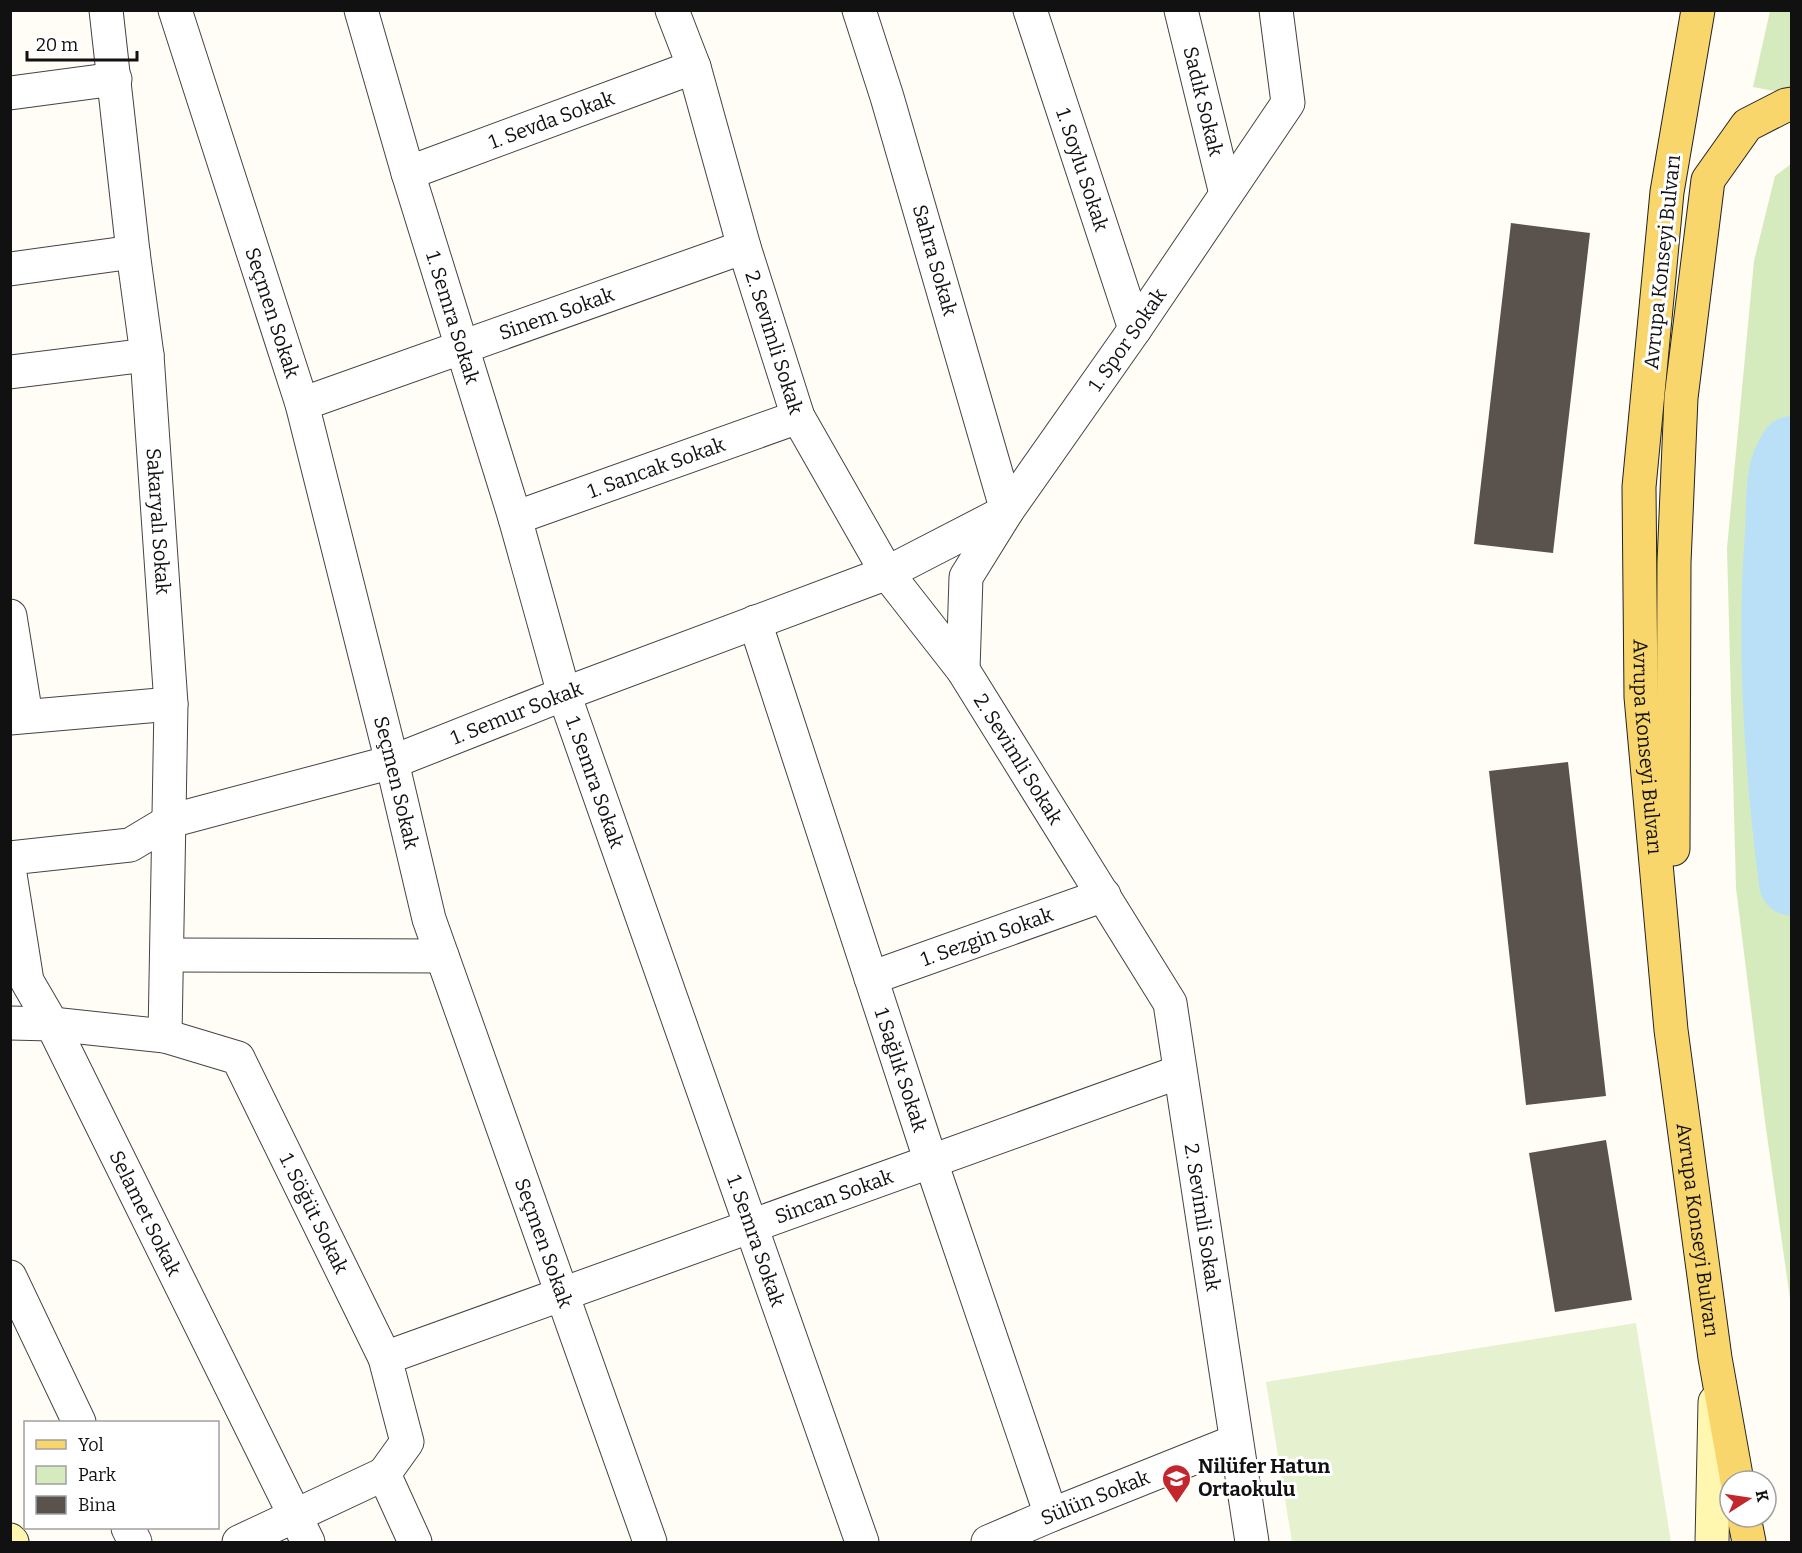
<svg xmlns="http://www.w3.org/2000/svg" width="1802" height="1553" font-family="Bitter,serif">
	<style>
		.green { fill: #d5ebbd }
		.pitch { fill: #e6f2cf }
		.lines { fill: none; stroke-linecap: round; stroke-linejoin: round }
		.river { stroke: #b9e0f7; stroke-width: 66 }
		.building { fill: #5a524d }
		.street-casing { stroke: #444; stroke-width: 35 }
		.secondary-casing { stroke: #333; stroke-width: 35 }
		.primary-casing { stroke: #222; stroke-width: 35 }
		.street { stroke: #fff; stroke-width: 33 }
		.secondary { stroke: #fff6b0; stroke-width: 33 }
		.primary { stroke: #f9d66b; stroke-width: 33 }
		.labels { text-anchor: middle; stroke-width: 6; stroke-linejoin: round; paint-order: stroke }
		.street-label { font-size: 20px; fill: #111; stroke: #fff }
		.poi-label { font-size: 20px; font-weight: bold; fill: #111; stroke: #fff; text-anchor: start }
	</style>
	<rect width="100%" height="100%" fill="#fffdf5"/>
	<path class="green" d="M 1770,11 L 1791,11 L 1791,92 L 1784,93 L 1753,87 Z
		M 1791,164 L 1791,1306 L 1764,1114 L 1736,888 L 1727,548 L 1754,261 L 1775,176 Z"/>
	<path class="pitch" d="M 1636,1323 L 1671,1542 L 1292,1542 L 1266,1382 Z"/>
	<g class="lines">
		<path class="river" d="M 1792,449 C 1789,454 1786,460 1784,465 C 1778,481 1779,515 1778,533 C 1769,650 1777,767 1792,883"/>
	</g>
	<path class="building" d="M 1511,223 L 1590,233 L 1553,553 L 1474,544 Z
		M 1568,762 L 1606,1096 L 1526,1105 L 1489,771 Z
		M 1606,1140 L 1632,1300 L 1555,1312 L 1529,1153 Z"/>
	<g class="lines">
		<defs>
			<g id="street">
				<path id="s1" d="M 106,10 L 133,252 L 147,355 L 171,704 L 165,1036"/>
				<path id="s2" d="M 175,10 L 302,404 L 392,762 L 429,919 L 650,1542"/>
				<path id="s3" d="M 361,10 L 408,173 L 515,518 L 564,694 L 862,1542"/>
				<path id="s4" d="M 672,10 L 694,67 L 744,247 L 798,417 L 887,573 L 963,670 L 1170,1003 L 1252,1542"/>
				<path id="s5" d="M 1030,10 L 1135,329"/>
				<path id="s6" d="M 1181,10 L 1226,194"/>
				<path d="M 10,93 L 115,79"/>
				<path id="s7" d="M 408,173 L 694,67"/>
				<path d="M 10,269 L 133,252"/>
				<path d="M 10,372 L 147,355"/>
				<path id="s8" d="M 302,404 L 744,247"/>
				<path id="s9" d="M 515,518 L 798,417"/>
				<path d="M 10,616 L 26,716"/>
				<path id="s10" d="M 755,622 L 931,1162 L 1051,1515"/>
				<path id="s11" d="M 963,670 L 966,577 L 1007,511 L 1135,329 L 1288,103 L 1276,10"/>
				<path d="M 10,718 L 171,704"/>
				<path id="s12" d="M 10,858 L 130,845 L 170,821 L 392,762 L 564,694 L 887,573 L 1007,511 L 887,97 L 859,10"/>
				<path id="s13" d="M 10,874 L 27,981 L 52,1024 L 308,1542"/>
				<path d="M 167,955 L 442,956"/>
				<path id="s14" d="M 871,978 L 1104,895"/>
				<path id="s15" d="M 10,1023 L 52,1024 L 165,1036 L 238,1058 L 385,1358 L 407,1442 L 384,1474 L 415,1542"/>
				<path d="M 10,1277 L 79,1422"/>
				<path id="s16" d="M 385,1358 L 1179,1072"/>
				<path d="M 128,1528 L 135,1542"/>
				<path d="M 239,1542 L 384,1474"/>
				<path id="s17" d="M 988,1542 L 1051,1515 L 1236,1441"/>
			</g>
			<path id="secondary" d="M 10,1540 L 12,1542
				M 1712,1542 L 1715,1402"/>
			<g id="primary">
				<path id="s18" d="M 1698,10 L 1667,192 L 1639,487 L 1641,697 L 1671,1030 L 1715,1358 L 1737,1481"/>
				<path d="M 1673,849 L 1674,563 L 1681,398 L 1708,180 L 1747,125 L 1786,105 L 1792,104"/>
				<path d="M 1744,1517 L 1749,1542"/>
			</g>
		</defs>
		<use href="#street" class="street-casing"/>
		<use href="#secondary" class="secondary-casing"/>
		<use href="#primary" class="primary-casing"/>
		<use href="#street" class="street"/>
		<use href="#secondary" class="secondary"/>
		<use href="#primary" class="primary"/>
	</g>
	<defs>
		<symbol id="school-pin" viewBox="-11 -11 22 30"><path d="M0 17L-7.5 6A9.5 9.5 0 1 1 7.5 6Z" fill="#c4262e" stroke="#fff"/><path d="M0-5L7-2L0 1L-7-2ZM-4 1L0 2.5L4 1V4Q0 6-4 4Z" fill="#fff"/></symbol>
	</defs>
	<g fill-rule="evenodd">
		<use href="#school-pin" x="1160" y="1462" width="33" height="45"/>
	</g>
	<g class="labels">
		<g class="street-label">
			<text dy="7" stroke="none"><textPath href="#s6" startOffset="94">Sadık Sokak</textPath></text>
			<text dy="7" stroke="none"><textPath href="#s7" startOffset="153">1. Sevda Sokak</textPath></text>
			<text dy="7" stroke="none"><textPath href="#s5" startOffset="168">1. Soylu Sokak</textPath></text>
			<text transform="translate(935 260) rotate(74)" y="7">Sahra Sokak</text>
			<text transform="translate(1662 262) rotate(-84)" y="7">Avrupa Konseyi Bulvarı</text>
			<text dy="7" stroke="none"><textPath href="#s2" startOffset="318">Seçmen Sokak</textPath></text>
			<text dy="7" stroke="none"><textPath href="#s8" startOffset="270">Sinem Sokak</textPath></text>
			<text dy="7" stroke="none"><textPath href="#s3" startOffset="321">1. Semra Sokak</textPath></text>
			<text dy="7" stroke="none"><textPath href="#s11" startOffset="380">1. Spor Sokak</textPath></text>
			<text dy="7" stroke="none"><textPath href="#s4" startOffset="348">2. Sevimli Sokak</textPath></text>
			<text dy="7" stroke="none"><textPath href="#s9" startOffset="150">1. Sancak Sokak</textPath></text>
			<text dy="7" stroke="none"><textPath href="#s1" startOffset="514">Sakaryalı Sokak</textPath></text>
			<text dy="7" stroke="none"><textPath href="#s12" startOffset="531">1. Semur Sokak</textPath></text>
			<text dy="7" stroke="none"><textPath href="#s18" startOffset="741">Avrupa Konseyi Bulvarı</textPath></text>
			<text dy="7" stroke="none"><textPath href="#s4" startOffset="834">2. Sevimli Sokak</textPath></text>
			<text dy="7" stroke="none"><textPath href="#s2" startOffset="804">Seçmen Sokak</textPath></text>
			<text dy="7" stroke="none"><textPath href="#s3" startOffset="807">1. Semra Sokak</textPath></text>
			<text dy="7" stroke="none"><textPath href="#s14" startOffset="123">1. Sezgin Sokak</textPath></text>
			<text dy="7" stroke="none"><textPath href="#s10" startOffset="471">1 Sağlık Sokak</textPath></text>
			<text dy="7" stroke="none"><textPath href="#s16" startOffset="477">Sincan Sokak</textPath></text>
			<text dy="7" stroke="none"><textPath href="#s13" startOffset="369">Selamet Sokak</textPath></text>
			<text dy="7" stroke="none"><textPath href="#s15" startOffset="405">1. Söğüt Sokak</textPath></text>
			<text dy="7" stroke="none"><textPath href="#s4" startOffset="1338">2. Sevimli Sokak</textPath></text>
			<text dy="7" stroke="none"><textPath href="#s18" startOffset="1227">Avrupa Konseyi Bulvarı</textPath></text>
			<text dy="7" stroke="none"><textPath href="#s3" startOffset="1293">1. Semra Sokak</textPath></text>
			<text dy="7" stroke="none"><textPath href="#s2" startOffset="1288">Seçmen Sokak</textPath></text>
			<text dy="7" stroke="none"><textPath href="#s17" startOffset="116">Sülün Sokak</textPath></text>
		</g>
		<g class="poi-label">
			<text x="1198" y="1473">Nilüfer Hatun<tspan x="1198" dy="23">Ortaokulu</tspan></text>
		</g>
	</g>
	<rect width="1802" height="1553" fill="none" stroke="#111111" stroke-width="24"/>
	<rect x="24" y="1421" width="195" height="108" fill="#ffffff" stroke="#a0a0a0" stroke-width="1.5"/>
	<rect x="36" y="1440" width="30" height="9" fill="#f9d66b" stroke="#a0a0a0" stroke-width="1.5"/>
	<text x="78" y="1451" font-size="18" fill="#111111">Yol</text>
	<rect x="36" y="1466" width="30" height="18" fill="#d5ebbd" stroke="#a0a0a0" stroke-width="1.5"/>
	<text x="78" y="1481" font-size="18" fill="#111111">Park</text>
	<rect x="36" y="1496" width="30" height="18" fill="#5a524d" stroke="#a0a0a0" stroke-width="1.5"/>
	<text x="78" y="1511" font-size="18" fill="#111111">Bina</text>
	<g transform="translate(1748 1499) rotate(78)"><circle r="28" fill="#ffffff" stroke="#a0a0a0" stroke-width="1.5"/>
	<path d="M0-4.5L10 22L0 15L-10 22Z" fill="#c4262e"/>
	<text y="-9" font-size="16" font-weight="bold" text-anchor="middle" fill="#111111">K</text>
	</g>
	<path d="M27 51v9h110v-9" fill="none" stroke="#111111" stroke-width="3"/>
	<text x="36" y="51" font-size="18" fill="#111111" stroke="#ffffff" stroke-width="4.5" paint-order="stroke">20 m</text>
</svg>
